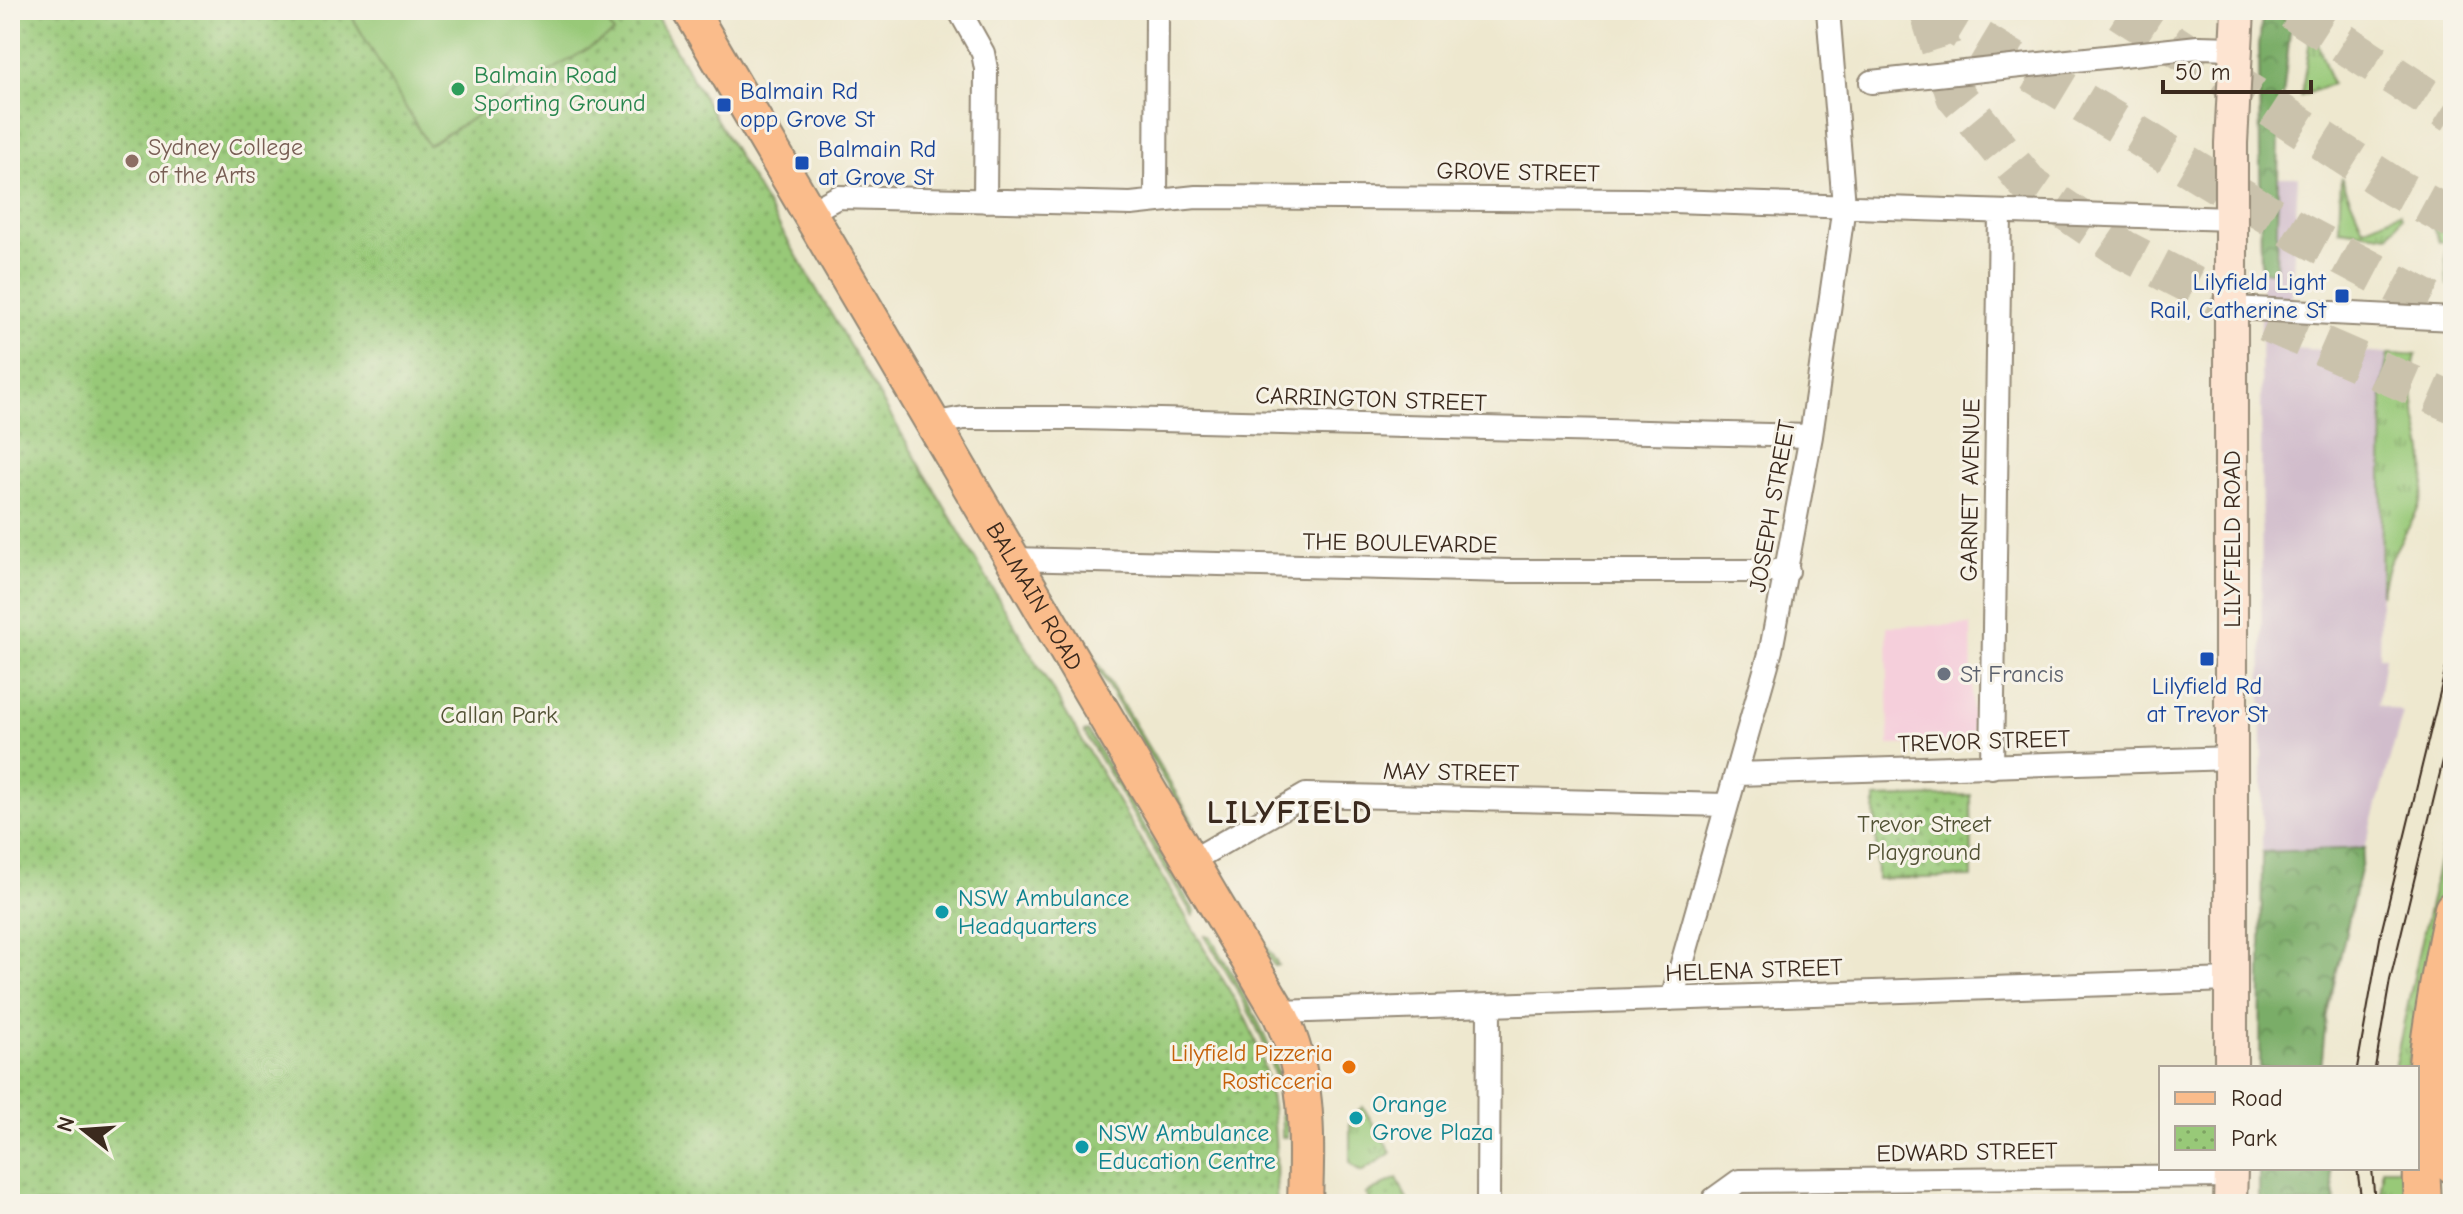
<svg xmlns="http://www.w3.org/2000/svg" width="2463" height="1214" font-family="'Comic Neue',sans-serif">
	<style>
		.built { fill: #f5cfdb }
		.industrial { fill: #d1bdcc }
		.grass { fill: url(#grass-tufts); stroke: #6a7a4b; stroke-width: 2 }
		.forest { fill: url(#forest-crowns); stroke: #5a6c43; stroke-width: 2 }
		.park { fill: url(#park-dots); stroke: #6a7a4b; stroke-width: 2 }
		.pitch { fill: #98c978; stroke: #6a7a4b; stroke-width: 2 }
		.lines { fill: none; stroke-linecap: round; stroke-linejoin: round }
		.motorway-tunnel { stroke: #cac2ac; stroke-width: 40; stroke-dasharray: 40 20; stroke-linecap: butt }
		.minor-casing { stroke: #948976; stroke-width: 26 }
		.secondary-casing { stroke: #948976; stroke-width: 36 }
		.primary-casing { stroke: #948976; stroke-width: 38 }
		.trunk-casing { stroke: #948976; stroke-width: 40 }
		.minor { stroke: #fff; stroke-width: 22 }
		.secondary { stroke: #fde4d1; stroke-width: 32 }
		.primary { stroke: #fabc8b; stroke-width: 34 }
		.trunk { stroke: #fabc8b; stroke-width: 36 }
		.tram { stroke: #3b2a1e; stroke-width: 2 }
		.leisure-dot { fill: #2e9e5b; stroke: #f7f3e8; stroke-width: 3 }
		.transit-dot { fill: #1a4fb4; stroke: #f7f3e8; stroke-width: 3 }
		.education-dot { fill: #8d6e63; stroke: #f7f3e8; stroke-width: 3 }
		.worship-dot { fill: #6b7280; stroke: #f7f3e8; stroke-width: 3 }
		.culture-dot { fill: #0f9aa8; stroke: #f7f3e8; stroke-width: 3 }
		.food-dot { fill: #e8710a; stroke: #f7f3e8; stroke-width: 3 }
		.labels { text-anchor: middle; stroke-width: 6; stroke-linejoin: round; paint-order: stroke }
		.leisure-label { font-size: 24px; fill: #27864d; stroke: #f7f3e8; text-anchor: start }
		.transit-label { font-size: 24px; fill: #164399; stroke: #f7f3e8; text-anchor: start }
		.education-label { font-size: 24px; fill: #785e54; stroke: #f7f3e8; text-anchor: start }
		.street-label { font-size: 24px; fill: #3b2a1e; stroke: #f7f3e8 }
		.worship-label { font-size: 24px; fill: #5b616d; stroke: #f7f3e8; text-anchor: start }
		.park-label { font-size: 24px; fill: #525234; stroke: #f7f3e8 }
		.culture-label { font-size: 24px; fill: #0d838f; stroke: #f7f3e8; text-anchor: start }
		.food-label { font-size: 24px; fill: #c56008; stroke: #f7f3e8; text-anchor: end }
		.district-label { font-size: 32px; font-weight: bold; letter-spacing: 2px; fill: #3b2a1e; stroke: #f7f3e8 }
	</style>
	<defs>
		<pattern id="grass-tufts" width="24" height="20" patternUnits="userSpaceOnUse" patternTransform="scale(2)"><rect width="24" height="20" fill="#98c978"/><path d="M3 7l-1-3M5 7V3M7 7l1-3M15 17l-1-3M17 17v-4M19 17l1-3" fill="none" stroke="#7da362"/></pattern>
		<pattern id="forest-crowns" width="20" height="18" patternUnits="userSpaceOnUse" patternTransform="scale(2)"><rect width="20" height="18" fill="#7aad68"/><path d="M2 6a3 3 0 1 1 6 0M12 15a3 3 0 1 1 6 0" fill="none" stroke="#658d55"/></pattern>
		<pattern id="park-dots" width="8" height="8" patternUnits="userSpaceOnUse" patternTransform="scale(2)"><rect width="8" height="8" fill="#98c978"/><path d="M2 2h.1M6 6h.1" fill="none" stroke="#7da362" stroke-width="1.8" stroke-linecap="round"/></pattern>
	</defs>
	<rect width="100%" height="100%" fill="#f7f3e8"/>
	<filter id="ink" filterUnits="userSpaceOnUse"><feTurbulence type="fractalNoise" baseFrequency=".0125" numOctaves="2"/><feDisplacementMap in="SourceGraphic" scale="16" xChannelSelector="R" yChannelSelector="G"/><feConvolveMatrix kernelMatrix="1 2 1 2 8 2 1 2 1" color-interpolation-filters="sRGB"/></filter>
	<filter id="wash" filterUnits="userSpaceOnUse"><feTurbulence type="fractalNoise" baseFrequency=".006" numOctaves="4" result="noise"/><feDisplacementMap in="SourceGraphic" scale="32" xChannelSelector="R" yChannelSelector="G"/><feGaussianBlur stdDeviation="1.8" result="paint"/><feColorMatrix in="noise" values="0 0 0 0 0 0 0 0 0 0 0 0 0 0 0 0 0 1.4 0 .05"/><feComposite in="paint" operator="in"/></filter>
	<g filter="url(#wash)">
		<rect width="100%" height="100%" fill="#eee8cf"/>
		<path class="built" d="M 1971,625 L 1973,743 L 1889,745 L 1887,626 Z"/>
		<path class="industrial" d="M 2278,177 L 2298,177 L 2289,348 L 2388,354 L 2383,385 L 2379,657 L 2385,657 L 2378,705 L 2403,712 L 2365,848 L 2262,852 L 2261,271 L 2276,271 Z"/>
		<path class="grass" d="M 2319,23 L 2321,30 L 2314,33 L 2332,84 L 2301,96 L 2312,27 Z
			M 2341,177 L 2363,228 L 2400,213 L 2402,217 L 2389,235 L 2339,229 Z
			M 2449,219 L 2453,247 L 2452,285 L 2447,285 L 2445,241 L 2439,242 L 2432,225 Z
			M 2388,354 L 2416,355 C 2403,399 2429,441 2424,485 C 2421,515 2403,533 2391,559 C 2386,569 2384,583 2381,595 L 2383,385 Z
			M 1076,627 L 1194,823 L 1191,825 L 1073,628 Z
			M 1088,731 L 1195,912 L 1193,916 L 1084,732 Z
			M 2453,798 C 2453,888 2419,978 2408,1068 L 2394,1068 Z
			M 1220,868 L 1278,965 L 1274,966 L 1217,870 Z
			M 1205,936 L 1210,936 C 1247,999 1288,1062 1287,1137 L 1282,1137 C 1284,1061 1243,999 1205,936 Z
			M 1363,1107 L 1391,1153 L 1361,1172 L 1350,1163 L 1350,1117 Z
			M 2382,1168 L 2406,1168 L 2408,1204 L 2382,1204 Z"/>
		<path class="forest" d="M 2263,10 L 2284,10 L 2284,20 L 2291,21 L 2279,136 L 2276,271 L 2261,271 L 2259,46 Z
			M 2365,848 L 2326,1019 L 2321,1068 L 2260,1068 L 2262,852 Z
			M 2259,1168 L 2331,1168 L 2336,1204 L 2259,1204 Z"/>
		<path class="park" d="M 10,10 L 652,10 L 1245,1017 C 1274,1076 1278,1139 1276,1204 L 10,1204 Z
			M 1971,795 L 1972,877 L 1877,879 L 1875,798 Z
			M 1397,1178 L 1409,1204 L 1373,1204 L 1366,1194 Z"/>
		<path class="pitch" d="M 348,10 L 600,10 L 614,33 L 428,145 Z"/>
	</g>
	<g filter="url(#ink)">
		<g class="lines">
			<path class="motorway-tunnel" d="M 1929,10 L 1956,96 L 2030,186 L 2124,250 L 2240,310 L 2453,403
				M 1929,10 L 2298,232 L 2453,314
				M 2120,10 L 2394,187 L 2453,219
				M 2292,10 L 2453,114"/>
			<defs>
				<path id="minor" d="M 959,10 L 983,53 L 986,69 L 985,201
					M 1871,82 L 2198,47 L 2236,48
					M 1156,199 L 1157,10
					M 808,213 L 838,197 L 1131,204 L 1196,197 L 1640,200 L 2231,219
					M 2233,308 L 2453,319
					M 931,424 L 964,418 L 1080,418 L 1811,436
					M 1011,559 L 1509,571 L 1788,571
					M 1992,767 L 2000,213
					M 1738,774 L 2232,758
					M 1191,861 L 1306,795 L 1727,805
					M 1672,999 L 1771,650 L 1811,436 L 1844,206 L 1828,10
					M 1279,1012 L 2230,980
					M 1488,1204 L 1489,1006
					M 1713,1204 L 1714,1199 L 1739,1181 L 2231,1176"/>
				<path id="secondary" d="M 2231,1068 L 2231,143 L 2238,10
					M 2230,1204 L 2231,1168"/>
				<g id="primary">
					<path id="s1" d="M 690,10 L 1279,1012 C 1310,1075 1307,1136 1305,1204"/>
				</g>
				<path id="trunk" d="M 2451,1035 L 2453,1165
					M 2423,1204 C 2416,1104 2433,1006 2453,909"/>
			</defs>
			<use href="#minor" class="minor-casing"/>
			<use href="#secondary" class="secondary-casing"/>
			<use href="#primary" class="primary-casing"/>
			<use href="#trunk" class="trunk-casing"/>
			<use href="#minor" class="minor"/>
			<use href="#secondary" class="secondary"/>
			<use href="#primary" class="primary"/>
			<use href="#trunk" class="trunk"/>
			<path class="tram" d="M 2357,1068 L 2381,933 L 2453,639
				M 2375,1068 L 2390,980 L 2453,719
				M 2357,1168 L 2362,1204
				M 2372,1168 L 2375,1204"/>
		</g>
	</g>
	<circle class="leisure-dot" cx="458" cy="89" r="8"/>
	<g class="transit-dot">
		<rect x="716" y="97" width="16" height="16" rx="4"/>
		<rect x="794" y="155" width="16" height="16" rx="4"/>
		<rect x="2334" y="288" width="16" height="16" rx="4"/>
		<rect x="2199" y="651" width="16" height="16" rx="4"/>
	</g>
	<circle class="education-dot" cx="132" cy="161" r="8"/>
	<circle class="worship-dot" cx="1944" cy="674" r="8"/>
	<g class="culture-dot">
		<circle cx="942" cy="912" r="8"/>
		<circle cx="1356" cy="1118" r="8"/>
		<circle cx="1082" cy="1147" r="8"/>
	</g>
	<circle class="food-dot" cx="1349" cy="1067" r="8"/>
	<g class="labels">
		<g class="leisure-label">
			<text x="474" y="83">Balmain Road<tspan x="474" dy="28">Sporting Ground</tspan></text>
		</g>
		<g class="transit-label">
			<text x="740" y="99">Balmain Rd<tspan x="740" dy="28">opp Grove St</tspan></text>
			<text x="818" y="157">Balmain Rd<tspan x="818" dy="28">at Grove St</tspan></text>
			<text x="2326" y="290" text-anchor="end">Lilyfield Light<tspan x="2326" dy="28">Rail, Catherine St</tspan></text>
			<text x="2207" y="694" text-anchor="middle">Lilyfield Rd<tspan x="2207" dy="28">at Trevor St</tspan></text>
		</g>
		<g class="education-label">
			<text x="148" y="155">Sydney College<tspan x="148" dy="28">of the Arts</tspan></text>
		</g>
		<g class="street-label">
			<text transform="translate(1518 172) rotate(1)" y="8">GROVE STREET</text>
			<text transform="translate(1371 399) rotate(2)" y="8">CARRINGTON STREET</text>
			<text transform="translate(1970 490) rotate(-89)" y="8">GARNET AVENUE</text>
			<text transform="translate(1772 506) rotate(-80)" y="8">JOSEPH STREET</text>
			<text transform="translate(2232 539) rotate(-90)" y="8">LILYFIELD ROAD</text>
			<text transform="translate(1400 543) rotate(1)" y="8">THE BOULEVARDE</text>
			<text dy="8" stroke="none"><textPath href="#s1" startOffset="680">BALMAIN ROAD</textPath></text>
			<text transform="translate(1984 741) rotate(-2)" y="8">TREVOR STREET</text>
			<text transform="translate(1451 772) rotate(1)" y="8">MAY STREET</text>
			<text transform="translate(1754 970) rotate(-2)" y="8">HELENA STREET</text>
			<text transform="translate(1967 1152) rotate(-1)" y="8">EDWARD STREET</text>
		</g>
		<g class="worship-label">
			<text x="1960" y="682">St Francis</text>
		</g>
		<g class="park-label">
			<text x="499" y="723">Callan Park</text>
			<text x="1924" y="832">Trevor Street<tspan x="1924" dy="28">Playground</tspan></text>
		</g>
		<g class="culture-label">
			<text x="958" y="906">NSW Ambulance<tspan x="958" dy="28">Headquarters</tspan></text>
			<text x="1372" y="1112">Orange<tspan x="1372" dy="28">Grove Plaza</tspan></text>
			<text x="1098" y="1141">NSW Ambulance<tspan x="1098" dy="28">Education Centre</tspan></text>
		</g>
		<g class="food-label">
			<text x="1333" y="1061">Lilyfield Pizzeria<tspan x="1333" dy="28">Rosticceria</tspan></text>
		</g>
		<g class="district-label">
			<text x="1290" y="823">LILYFIELD</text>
		</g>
	</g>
	<rect width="2463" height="1214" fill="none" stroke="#f7f3e8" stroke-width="40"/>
	<rect x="2159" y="1066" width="260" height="104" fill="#f7f3e8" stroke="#aca397" stroke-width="2"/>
	<rect x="2175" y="1092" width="40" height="12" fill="#fabc8b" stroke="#aca397" stroke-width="2"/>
	<text x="2231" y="1106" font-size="24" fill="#3b2a1e">Road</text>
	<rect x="2175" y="1126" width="40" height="24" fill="url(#park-dots)" stroke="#aca397" stroke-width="2"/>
	<text x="2231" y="1146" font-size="24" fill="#3b2a1e">Park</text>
	<g transform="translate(84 1130) rotate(287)" stroke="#f7f3e8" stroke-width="6" paint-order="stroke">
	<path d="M0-6L14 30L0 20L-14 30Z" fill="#3b2a1e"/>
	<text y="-12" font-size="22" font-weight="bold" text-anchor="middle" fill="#3b2a1e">N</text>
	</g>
	<path d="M2163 80v12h148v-12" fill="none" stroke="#3b2a1e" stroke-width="4"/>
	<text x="2175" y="80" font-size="24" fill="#3b2a1e" stroke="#f7f3e8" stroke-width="6" paint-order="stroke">50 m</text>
</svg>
